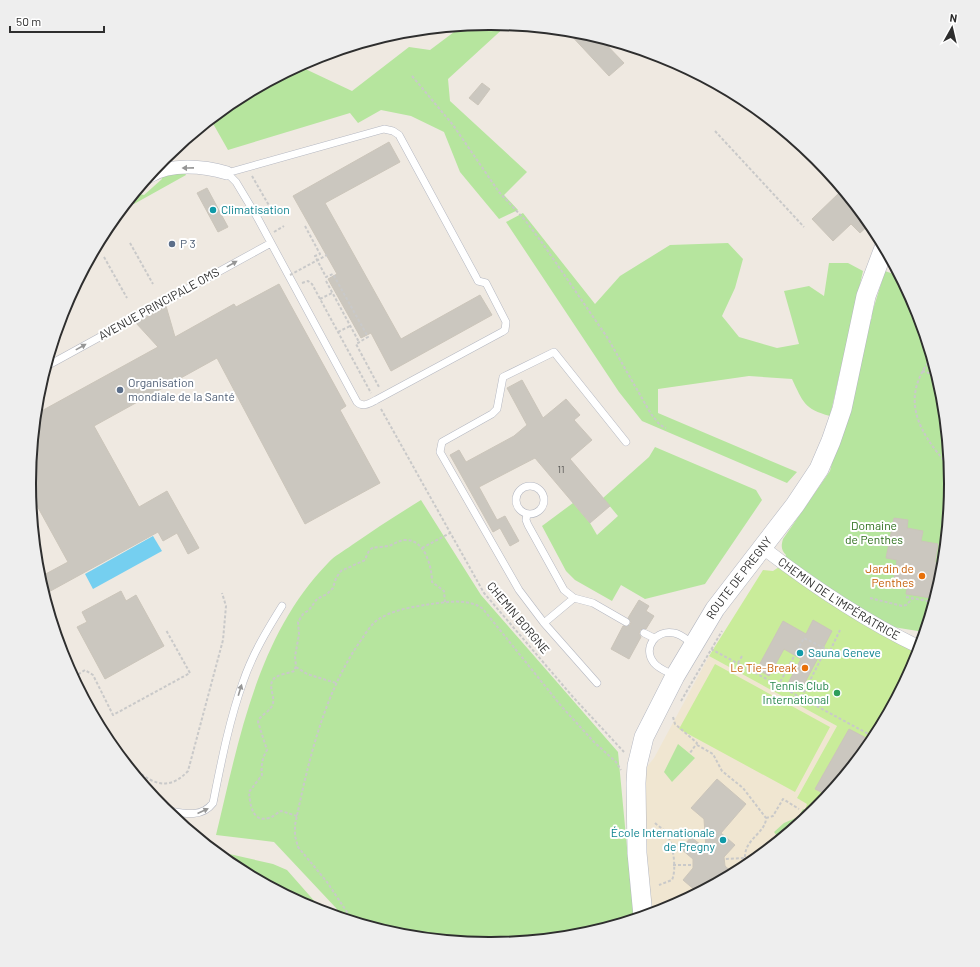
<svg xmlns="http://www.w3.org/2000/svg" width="980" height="967" font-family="Barlow,sans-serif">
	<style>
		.education { fill: #f0e6d1 }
		.green { fill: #b6e59e }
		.pitch { fill: #c9ec9a }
		.water { fill: #75cff0 }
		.building { fill: #cbc7bf; stroke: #cbc5ba }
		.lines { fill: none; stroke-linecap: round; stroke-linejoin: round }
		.lane-casing { stroke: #b4b7c1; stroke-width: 8 }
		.street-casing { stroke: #b4b7c1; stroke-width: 14 }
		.secondary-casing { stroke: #b4b7c1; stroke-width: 20 }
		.path { stroke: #c9c9c9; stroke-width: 2; stroke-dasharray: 3 2; stroke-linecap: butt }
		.lane { stroke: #fff; stroke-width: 7 }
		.street { stroke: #fff; stroke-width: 13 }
		.secondary { stroke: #fff; stroke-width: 19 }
		.path-bridge { stroke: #c9c9c9; stroke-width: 2; stroke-dasharray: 3 2; stroke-linecap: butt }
		.oneway { fill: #969696 }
		.culture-dot { fill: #0f9aa8; stroke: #fff; stroke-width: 1.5 }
		.service-dot { fill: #5c6f8a; stroke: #fff; stroke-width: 1.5 }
		.food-dot { fill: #e8710a; stroke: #fff; stroke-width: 1.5 }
		.leisure-dot { fill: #2e9e5b; stroke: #fff; stroke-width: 1.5 }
		.labels { text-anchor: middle; stroke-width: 4; stroke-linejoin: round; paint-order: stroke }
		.number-label { font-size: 10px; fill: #555452 }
		.culture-label { font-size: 12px; fill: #0d838f; stroke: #fff; text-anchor: start }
		.service-label { font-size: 12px; fill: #4e5e75; stroke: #fff; text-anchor: start }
		.street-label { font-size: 12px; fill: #2e2e2e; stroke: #fff }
		.park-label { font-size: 12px; fill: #2c6e1b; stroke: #fff }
		.food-label { font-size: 12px; fill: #c56008; stroke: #fff; text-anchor: end }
		.leisure-label { font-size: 12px; fill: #27864d; stroke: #fff; text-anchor: end }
		.rim { fill: none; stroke: #2e2e2e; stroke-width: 2 }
	</style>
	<rect width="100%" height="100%" fill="#efe9e1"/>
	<path class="education" d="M 709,656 L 837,726 L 797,798 L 808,804 L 801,821 L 746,867 L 666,909 L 651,914 L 643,797 L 646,768 L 654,758 Z"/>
	<path class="green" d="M 490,23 L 507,25 L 448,79 L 450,101 L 527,172 L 504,195 L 518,210 L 499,219 L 460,172 L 444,132 L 411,116 L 381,110 L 358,123 L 350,113 L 228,150 L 211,120 L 234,100 L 299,66 L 352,91 L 409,47 L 430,50 L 462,26 Z
		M 185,173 L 186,175 L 134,204 L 132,201 L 140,194 L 144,195 L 162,179 L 160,176 Z
		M 523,213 L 595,304 L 620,276 L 670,245 L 728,243 L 743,259 L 735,288 L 722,316 L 739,337 L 777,348 L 799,344 L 784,291 L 809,286 L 824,296 L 829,263 L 848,263 L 863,271 L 830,416 C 804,409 803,402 792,379 L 749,376 L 658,389 L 658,413 L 797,472 L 787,483 L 642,421 L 619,392 L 506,222 Z
		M 885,271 L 899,276 L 916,307 L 942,394 L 950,484 L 942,574 L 924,632 L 893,627 L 853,604 L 785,557 L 786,555 C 781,550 781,546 783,539 L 830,471 L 866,325 L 872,318 L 872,313 Z
		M 655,447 L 756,490 L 762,500 L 705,584 L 645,599 L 621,585 L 612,601 L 575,580 L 566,571 L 542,526 L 573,503 L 590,523 L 597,535 L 618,516 L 603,498 L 649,457 Z
		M 421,500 L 481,595 L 618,752 L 631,890 L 635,918 L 580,935 L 490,944 L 400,935 L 342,917 L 336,908 L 274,842 L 216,835 C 239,740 257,636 328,563 C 334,556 344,551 352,545 C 375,529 397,515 421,500 Z
		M 678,744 L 695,758 L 672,782 L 664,772 Z
		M 803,809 L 812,812 L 779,839 L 774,832 L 784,823 L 798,817 Z
		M 216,851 L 273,864 L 287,870 L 324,912 L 314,909 L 234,866 Z"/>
	<path class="pitch" d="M 779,567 L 917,653 L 873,740 L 815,809 L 801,821 L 807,804 L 797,798 L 837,726 L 709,656 L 763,570 L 773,571 Z
		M 715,664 L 830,727 L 795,792 L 679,729 Z"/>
	<path class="water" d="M 153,536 L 162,551 L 93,589 L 85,574 Z"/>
	<path class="building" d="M 567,31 L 580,32 L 600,38 L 624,63 L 609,76 Z
		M 482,83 L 490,89 L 478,105 L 469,98 Z
		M 389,142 L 400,162 L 325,203 L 401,339 L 480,295 L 492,315 L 391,371 L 371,333 L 361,338 L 328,279 L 337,274 L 293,196 Z
		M 207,188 L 228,227 L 218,232 L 197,193 Z
		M 839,193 L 870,224 L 860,233 L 851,224 L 833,241 L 812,219 Z
		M 279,284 L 346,406 L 340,410 L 380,483 L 305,524 L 217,358 L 94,426 L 139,507 L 167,491 L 199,548 L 188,554 L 177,533 L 163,541 L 158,532 L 45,594 L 40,577 L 68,562 L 30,493 L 30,483 L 36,414 L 158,347 L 136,323 L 166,306 L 175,337 L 234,304 L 236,307 Z
		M 522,380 L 543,418 L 566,399 L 580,415 L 574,420 L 592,440 L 570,459 L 610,506 L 590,523 L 535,458 L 479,487 L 497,520 L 505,516 L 519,541 L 510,546 L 500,528 L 493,532 L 450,455 L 459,450 L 466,462 L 514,436 L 527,425 L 507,388 Z
		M 894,518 L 908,520 L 907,528 L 923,531 L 921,541 L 938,544 L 935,562 L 938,563 L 931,598 L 906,594 L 907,588 L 893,585 L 897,560 L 886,558 Z
		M 121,591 L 126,601 L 136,595 L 164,646 L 105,679 L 77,627 L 87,622 L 82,612 Z
		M 639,600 L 649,606 L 646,611 L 654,616 L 646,629 L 640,630 L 639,634 L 641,637 L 629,659 L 611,649 L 623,626 L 630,625 L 631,622 L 628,618 Z
		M 813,620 L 832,631 L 800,692 L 787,685 L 801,659 L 784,649 L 769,676 L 757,669 L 783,621 L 806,634 Z
		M 849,729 L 872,741 L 827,795 L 815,789 Z
		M 717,779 L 746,804 L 721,833 L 735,845 L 724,857 L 725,866 L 733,873 L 697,892 L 683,880 L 693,868 L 693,859 L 681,849 L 691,837 L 706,849 L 704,819 L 691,808 Z"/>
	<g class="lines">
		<defs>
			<path id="lane" d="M 384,129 L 393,131 L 399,135 L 476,277 L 478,281 L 486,283 L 506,322 L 505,330 L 502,332 L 376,400 C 370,403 363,408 357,402 L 257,217 L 236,182 L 227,173 Z
				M 47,366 L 271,243
				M516 500a14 14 0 1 1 28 0a14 14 0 1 1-28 0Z
				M 527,514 L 526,520 L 528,525 L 564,590 L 574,598 L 593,603 L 626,622
				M 544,623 L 574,598
				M 644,633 L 654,638
				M 675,676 C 668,672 659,669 654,663 C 642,648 656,629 674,633 C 681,634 687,640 693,644
				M 597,683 L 544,623 L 519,590 L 440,452 L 442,442 L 492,414 L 497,409 L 503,377 L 554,352 L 626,442
				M 165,810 C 182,813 201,819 213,803 C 221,763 229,721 243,682 C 252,655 267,630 282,606"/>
			<g id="street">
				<path d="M 150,176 C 170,163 204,166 227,173"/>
				<path id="s1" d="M 762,547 C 811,585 863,620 919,647"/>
			</g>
			<g id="secondary">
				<path id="s2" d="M 643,916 L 637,853 L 636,783 L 637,766 L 644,737 L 675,676 L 715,609 L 795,505 L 819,469 L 831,441 L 842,409 L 866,296 L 884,248"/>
			</g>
		</defs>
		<use href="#lane" class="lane-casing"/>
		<use href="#street" class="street-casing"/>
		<use href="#secondary" class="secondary-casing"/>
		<path class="path" d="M 412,76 L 453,125 L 499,192 L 525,220 L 543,244 L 607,337 L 651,414 L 660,425 L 666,428
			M 715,131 L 804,227
			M 252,176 L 271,209
			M 305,226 L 320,254 L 315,256 L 326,277 L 333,274 L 368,337 L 356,344 L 379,387
			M 274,232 L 284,226
			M 130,243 L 153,284
			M 104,257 L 127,298
			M 326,281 L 359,342
			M 302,283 L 308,281 L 312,284 L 371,393
			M 320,299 L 332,293
			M 338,332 L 350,326
			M 931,359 C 899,399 919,433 949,466
			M 922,371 L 936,375
			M 381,409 L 484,593 L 573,697 L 624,752
			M 422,548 L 450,533
			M 906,597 L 933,602
			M 870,598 L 902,606 L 906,605 L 913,598
			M 933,601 L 940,560 L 943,561
			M 711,649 L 874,737
			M 826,649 L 830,651 L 840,630
			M 738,663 L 742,656
			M 296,667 L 307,674 L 336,683
			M 74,677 L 85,670 L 93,675 L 113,715 L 190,673 L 166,630
			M 778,686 L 804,638 L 826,649 L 801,698
			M 681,701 L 722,631
			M 673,717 L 675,724 L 697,743 L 690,753
			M 697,745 L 713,754 L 722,771 L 743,788 L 766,818 C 766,833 744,839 745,858 L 724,859
			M 116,750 C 137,770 160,801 188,771 L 223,640 L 226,606 L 222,593
			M 297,816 L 281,811 C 277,813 273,817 269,818 C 252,823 250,804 249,792 L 262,775 C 261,766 262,758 267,750 L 258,722 C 260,715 268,713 272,706 C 277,697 265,684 276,677 C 281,674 289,673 294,671 L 296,666 L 295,657 L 299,634 L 298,622 L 303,614 L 309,610 L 317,599 L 327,594 L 333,588 L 336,578 L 341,571 L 365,560 C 371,543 373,549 388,546 C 394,545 398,540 405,540 C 425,539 432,567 432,582 L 444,591 L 445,602
			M 766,818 L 773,816 L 783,799 L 799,809
			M 655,823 C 659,827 664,829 667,834 C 673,845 677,869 672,880 L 659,885
			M 673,865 L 693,865
			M 353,921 L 327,882 L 298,847 L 295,836 L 295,825 C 308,763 323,696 359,643 C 364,636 369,627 376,621 C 391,610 412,607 431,604 C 447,602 469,598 483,609 L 562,707 L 594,742 L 616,762 L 621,770
			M 625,922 L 626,916"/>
		<use href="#lane" class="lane"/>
		<use href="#street" class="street"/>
		<use href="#secondary" class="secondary"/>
		<path class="path-bridge" d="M 290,275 L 327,255"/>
	</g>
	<defs><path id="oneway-solid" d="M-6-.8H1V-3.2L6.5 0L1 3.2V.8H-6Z"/></defs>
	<g class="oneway">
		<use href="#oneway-solid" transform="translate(188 168) rotate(179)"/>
		<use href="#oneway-solid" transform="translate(232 264) rotate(-29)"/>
		<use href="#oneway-solid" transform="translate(81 347) rotate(-29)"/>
		<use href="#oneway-solid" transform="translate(240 690) rotate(-73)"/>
		<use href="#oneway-solid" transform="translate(203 811) rotate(-24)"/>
	</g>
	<g class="culture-dot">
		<circle cx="213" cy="210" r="4"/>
		<circle cx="800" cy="653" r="4"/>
		<circle cx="723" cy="840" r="4"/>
	</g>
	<g class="service-dot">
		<circle cx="172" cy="244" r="4"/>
		<circle cx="120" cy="390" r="4"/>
	</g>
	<g class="food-dot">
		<circle cx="922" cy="576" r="4"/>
		<circle cx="805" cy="668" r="4"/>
	</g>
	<circle class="leisure-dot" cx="837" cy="693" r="4"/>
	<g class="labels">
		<g class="number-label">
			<text x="561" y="473">11</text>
		</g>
		<g class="culture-label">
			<text x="221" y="214">Climatisation</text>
			<text x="808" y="657">Sauna Geneve</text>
			<text x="715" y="837" text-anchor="end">École Internationale<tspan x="715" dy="14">de Pregny</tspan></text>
		</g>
		<g class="service-label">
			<text x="180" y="248">P 3</text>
			<text x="128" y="387">Organisation<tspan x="128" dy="14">mondiale de la Santé</tspan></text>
		</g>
		<g class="street-label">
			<text transform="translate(159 304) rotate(-29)" y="4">AVENUE PRINCIPALE OMS</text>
			<text dy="4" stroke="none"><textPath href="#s2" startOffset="366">ROUTE DE PREGNY</textPath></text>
			<text dy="4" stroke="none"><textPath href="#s1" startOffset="93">CHEMIN DE L'IMPÉRATRICE</textPath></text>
			<text transform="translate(518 618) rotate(50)" y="4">CHEMIN BORGNE</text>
		</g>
		<g class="park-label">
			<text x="874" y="530">Domaine<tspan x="874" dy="14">de Penthes</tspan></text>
		</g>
		<g class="food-label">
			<text x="914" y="573">Jardin de<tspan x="914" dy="14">Penthes</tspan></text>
			<text x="797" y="672">Le Tie-Break</text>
		</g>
		<g class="leisure-label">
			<text x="829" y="690">Tennis Club<tspan x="829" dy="14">International</tspan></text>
		</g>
	</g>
	<path d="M0 0H980V967H0ZM489 30H491A453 453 0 0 1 944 483V484A453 453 0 0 1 491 937H489A453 453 0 0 1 36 484V483A453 453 0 0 1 489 30Z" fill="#eee" fill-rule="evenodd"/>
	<path class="rim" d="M489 30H491A453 453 0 0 1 944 483V484A453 453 0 0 1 491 937H489A453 453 0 0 1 36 484V483A453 453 0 0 1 489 30Z"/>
	<g transform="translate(952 28) rotate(8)" stroke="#ffffff" stroke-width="3" paint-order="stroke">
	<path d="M0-3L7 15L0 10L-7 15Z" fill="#2e2e2e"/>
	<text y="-6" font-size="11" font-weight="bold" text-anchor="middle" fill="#2e2e2e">N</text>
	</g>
	<path d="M10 26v6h94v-6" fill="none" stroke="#2e2e2e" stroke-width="2"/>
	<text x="16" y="26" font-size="12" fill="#2e2e2e" stroke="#ffffff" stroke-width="3" paint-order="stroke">50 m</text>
</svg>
